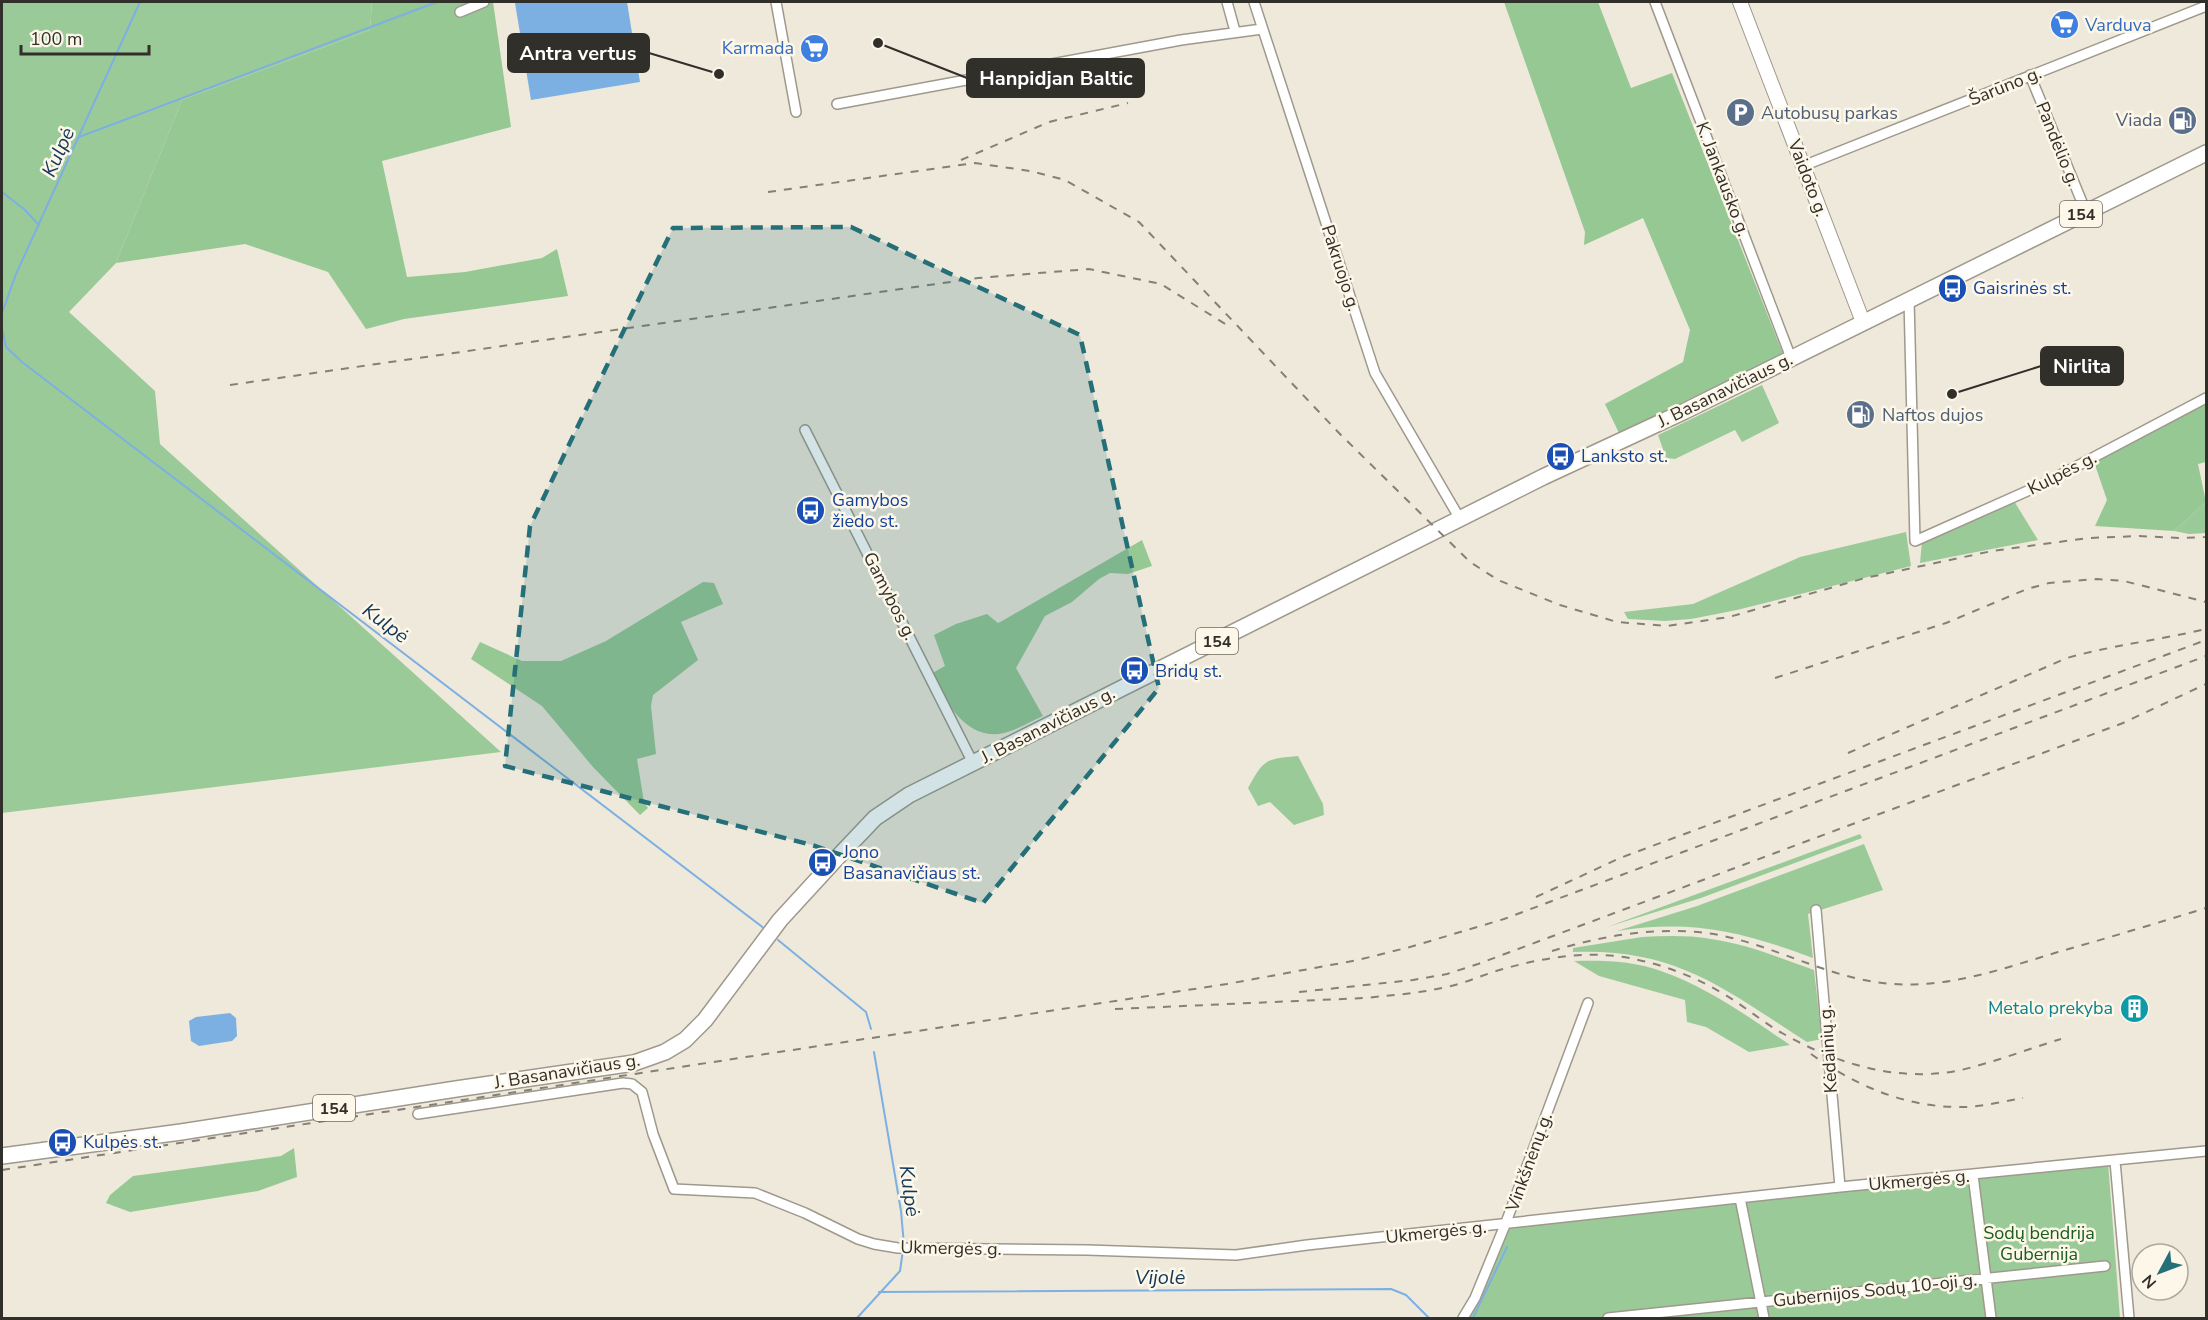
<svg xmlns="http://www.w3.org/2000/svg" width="2208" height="1320" font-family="'Nunito Sans',sans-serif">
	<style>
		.green { fill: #9bca99 }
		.forest { fill: #96c893 }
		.water { fill: #7db0e2 }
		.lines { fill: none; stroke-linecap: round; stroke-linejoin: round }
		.stream { stroke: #7db0e2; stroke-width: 2 }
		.street-casing { stroke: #9e998c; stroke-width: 12 }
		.secondary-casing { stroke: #9e998c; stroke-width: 16 }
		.primary-casing { stroke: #9e998c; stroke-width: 18 }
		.street { stroke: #fff; stroke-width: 9 }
		.secondary { stroke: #fff; stroke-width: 14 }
		.primary { stroke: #fff; stroke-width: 15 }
		.rail { stroke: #848077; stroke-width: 2; stroke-dasharray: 8 8; stroke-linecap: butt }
		.marked { fill: #256f78; fill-opacity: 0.2; stroke: #256f78; stroke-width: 4.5; stroke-dasharray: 12 8; stroke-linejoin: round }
		.labels { text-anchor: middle; stroke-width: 5; stroke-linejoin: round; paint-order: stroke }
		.shield { fill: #fcf7e8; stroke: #6e6b63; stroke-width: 1.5 }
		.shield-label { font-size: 16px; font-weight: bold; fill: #312f2a }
		.shop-label { font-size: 18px; fill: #366cbe; stroke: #fcf7e8; text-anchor: start }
		.street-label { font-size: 18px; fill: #312f2a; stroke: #fcf7e8 }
		.service-label { font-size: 18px; fill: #4e5e75; stroke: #fcf7e8; text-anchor: start }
		.transit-label { font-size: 18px; fill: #164399; stroke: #fcf7e8; text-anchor: start }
		.culture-label { font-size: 18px; fill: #0d838f; stroke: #fcf7e8; text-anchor: end }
		.park-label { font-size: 18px; fill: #195d1b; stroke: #fcf7e8 }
		.water-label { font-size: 20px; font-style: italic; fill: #13385a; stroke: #fcf7e8 }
		.leader { fill: none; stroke: #312f2a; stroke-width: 2 }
		.callout-dot { fill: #312f2a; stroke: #fcf7e8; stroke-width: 2 }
		.callout { fill: #312f2a; stroke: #312f2a; stroke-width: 2 }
		.callout-label { font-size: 20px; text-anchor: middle; font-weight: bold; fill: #fff }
	</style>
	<rect width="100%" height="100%" fill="#efe9db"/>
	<path class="green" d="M 2,2 L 372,2 L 370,30 L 182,100 L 116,263 L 69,312 L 155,391 L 160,444 L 501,752 L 2,813 Z
		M 1762,385 L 1779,423 L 1742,442 L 1735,430 L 1675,459 L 1666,458 L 1658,435 Z
		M 2014,501 L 2038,540 L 1920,563 L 1922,541 Z
		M 2206,502 L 2206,533 L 2189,534 L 2174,531 Z
		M 1906,532 L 1911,566 L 1737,610 L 1691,619 L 1665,621 L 1628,619 L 1624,612 L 1693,604 L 1800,557 Z
		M 1298,756 L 1323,804 L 1324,815 L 1294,825 L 1270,802 L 1258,806 L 1248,788 C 1264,759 1265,759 1298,756 Z
		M 1860,834 L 1862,838 L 1701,898 L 1607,927 Z
		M 1864,844 L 1883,890 L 1808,914 L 1813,958 C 1743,932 1692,919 1617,931 L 1697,906 Z
		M 1642,937 C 1665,936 1688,935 1711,939 C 1747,944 1780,958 1814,970 L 1822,1039 L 1807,1042 C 1724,989 1677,948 1573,952 L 1573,948 Z
		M 1574,961 C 1603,960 1634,961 1661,971 C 1709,988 1749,1017 1790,1045 L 1749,1052 L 1706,1027 L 1687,1022 L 1685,1000 L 1599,976 Z
		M 2108,1162 L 2120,1318 L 1463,1318 L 1505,1225 Z"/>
	<path class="forest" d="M 372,2 L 493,2 L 511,127 L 382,161 L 407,277 L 465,272 L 542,258 L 557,249 L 568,296 L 404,319 L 366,329 L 328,272 L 245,244 L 116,263 L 182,100 L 370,30 Z
		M 1504,2 L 1598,2 L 1631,88 L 1672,73 L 1783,354 L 1619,433 L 1605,404 L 1683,362 L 1690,330 L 1643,218 L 1584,245 L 1585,232 Z
		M 2206,398 L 2206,462 L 2198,464 L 2206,502 L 2174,531 L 2095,526 L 2107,500 L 2094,462 Z
		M 1142,540 L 1152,566 L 1128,574 L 1110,573 L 1099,579 L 1072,602 L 1045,616 L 1016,668 L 1043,716 C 1031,721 1017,730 1004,733 C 966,742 946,700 929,675 L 945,666 L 934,635 L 956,624 L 987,614 L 998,623 L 1002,621 Z
		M 703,582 L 714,583 L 723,604 L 681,622 L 698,660 L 653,695 L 651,706 L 656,754 L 637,759 L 644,802 L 648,808 L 640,815 L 593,767 L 542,706 L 471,659 L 480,642 L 522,661 L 561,661 L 606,641 Z
		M 294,1148 L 297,1177 L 258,1191 L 130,1212 L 106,1203 L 110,1195 L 133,1176 L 281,1156 Z"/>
	<path class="water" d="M 526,2 L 627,2 L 640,82 L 531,100 L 515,3 Z
		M 230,1013 L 236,1018 L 237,1036 L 232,1041 L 199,1046 L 191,1041 L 189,1021 L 196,1017 Z"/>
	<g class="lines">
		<path class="stream" d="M 79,137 L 437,2
			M 2,192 L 24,209 L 39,225
			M 2,313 L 16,274 L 140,2
			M 2,329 L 6,347 L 22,362 L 765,929
			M 778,940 L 866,1012 L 871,1029
			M 874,1052 L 901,1211 L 904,1245
			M 879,1292 L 1391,1289 L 1406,1295 L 1429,1318
			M 857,1318 L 900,1271 L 903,1250
			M 1473,1318 L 1507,1247"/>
		<defs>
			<path id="street" d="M 776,2 L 796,112
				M 1227,2 L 1235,31
				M 1254,2 L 1375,373 L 1460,519
				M 1655,2 L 1791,358
				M 460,12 L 484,2
				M 2030,75 L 2086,212
				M 837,104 L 1181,40 L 1262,29
				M 1803,166 L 2206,6
				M 1909,299 L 1915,541 L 2043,484 L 2206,398
				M 805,430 L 973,763
				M 1816,910 L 1840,1187
				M 418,1114 L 623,1083 L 632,1084 L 642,1092 L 653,1134 L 674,1189 L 755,1193 L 805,1213 L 858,1239 L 874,1244 L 898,1248 L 1087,1250 L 1236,1255 L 1307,1245 L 1840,1187 L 2206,1151
				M 2115,1161 L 2129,1318
				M 1973,1175 L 1991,1318
				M 1740,1198 L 1764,1318
				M 1463,1318 L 1475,1298 L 1505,1225 L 1588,1003
				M 1608,1318 L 2105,1266"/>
			<path id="secondary" d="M 1740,2 L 1863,322"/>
			<path id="primary" d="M 2,1156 L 181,1132 L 456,1089 L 634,1063 L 665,1052 L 685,1040 L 705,1020 L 780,920 L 836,859 L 875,818 L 909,795 L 1543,477 L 1685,411 L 2206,153"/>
		</defs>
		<use href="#street" class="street-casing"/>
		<use href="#secondary" class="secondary-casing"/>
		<use href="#primary" class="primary-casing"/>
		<use href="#street" class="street"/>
		<use href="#secondary" class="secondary"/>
		<use href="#primary" class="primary"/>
		<path class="rail" d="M 961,160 L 1049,122 L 1128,103
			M 768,192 L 975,163 L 1030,171 L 1065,180 L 1139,222 L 1339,433 L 1470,562 L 1498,580 L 1560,605 L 1617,622 L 1667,626 L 1729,617 L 1865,578 L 1992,551 L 2088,538 L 2139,536 L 2181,538 L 2206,537
			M 230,385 L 978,278 L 1089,269 L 1161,284 L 1230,327
			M 1775,678 L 1946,623 L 2027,589 L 2049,583 L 2097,579 L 2124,581 L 2206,602
			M 1848,753 L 2067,658 C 2113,645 2160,640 2206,629
			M 1536,897 L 1620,858 L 2206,640
			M 1552,951 C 1610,933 1678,923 1736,939 C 1789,953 1839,981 1894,984 C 1950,988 2005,968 2058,952 C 2108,938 2157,923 2206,908
			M 1299,992 L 1413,980 L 1447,974 L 1478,964 L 2123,723 L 2206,684
			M 1115,1009 L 1365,998 C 1394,995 1422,993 1451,986 C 1468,982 1485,974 1503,969 C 1542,958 1583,951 1624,957 C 1658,963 1692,975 1722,993 C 1743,1005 1761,1021 1782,1033 C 1836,1064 1899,1083 1961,1070 C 1995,1062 2028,1049 2061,1039
			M 1811,1054 C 1856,1086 1907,1108 1963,1107 C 1983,1107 2004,1101 2023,1098
			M 2,1170 L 1227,984 L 1358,960 L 1410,947 L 1504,919 L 2206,656"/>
	</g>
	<path class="marked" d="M 851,227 L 1080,335 L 1159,688 L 983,903 L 812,845 L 505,766 L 530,526 L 673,228 Z"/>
	<defs>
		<symbol id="supermarket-disc" viewBox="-11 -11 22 22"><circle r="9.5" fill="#3f7fe0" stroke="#fcf7e8"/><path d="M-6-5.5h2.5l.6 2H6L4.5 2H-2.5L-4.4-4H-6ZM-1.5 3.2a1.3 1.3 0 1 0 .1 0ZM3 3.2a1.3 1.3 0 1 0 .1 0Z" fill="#fff"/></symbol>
		<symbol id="parking-disc" viewBox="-11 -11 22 22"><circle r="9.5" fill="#5c6f8a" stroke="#fcf7e8"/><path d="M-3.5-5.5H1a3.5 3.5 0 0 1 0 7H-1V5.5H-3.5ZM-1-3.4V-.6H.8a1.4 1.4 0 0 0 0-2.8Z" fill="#fff"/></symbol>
		<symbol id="fuel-disc" viewBox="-11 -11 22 22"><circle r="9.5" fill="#5c6f8a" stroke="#fcf7e8"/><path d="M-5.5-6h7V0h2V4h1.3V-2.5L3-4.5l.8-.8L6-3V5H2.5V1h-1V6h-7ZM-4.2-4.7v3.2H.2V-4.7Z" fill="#fff"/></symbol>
		<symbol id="bus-disc" viewBox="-11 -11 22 22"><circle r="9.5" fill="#1a4fb4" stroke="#fcf7e8"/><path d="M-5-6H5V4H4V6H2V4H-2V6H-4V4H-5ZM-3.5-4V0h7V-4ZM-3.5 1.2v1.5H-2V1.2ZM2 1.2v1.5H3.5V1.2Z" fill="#fff"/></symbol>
		<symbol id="building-disc" viewBox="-11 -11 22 22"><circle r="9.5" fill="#0f9aa8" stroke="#fcf7e8"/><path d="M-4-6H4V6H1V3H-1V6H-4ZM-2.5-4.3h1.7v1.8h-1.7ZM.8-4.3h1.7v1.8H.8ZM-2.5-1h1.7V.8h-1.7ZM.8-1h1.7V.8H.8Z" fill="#fff"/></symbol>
	</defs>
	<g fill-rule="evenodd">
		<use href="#supermarket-disc" x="2048" y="8" width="33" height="33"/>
		<use href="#supermarket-disc" x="798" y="32" width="33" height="33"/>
		<use href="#parking-disc" x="1724" y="96" width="33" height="33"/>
		<use href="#fuel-disc" x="2166" y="104" width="33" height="33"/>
		<use href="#bus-disc" x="1936" y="272" width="33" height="33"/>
		<use href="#fuel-disc" x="1844" y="398" width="33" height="33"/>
		<use href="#bus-disc" x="1544" y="440" width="33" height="33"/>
		<use href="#bus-disc" x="794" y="494" width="33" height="33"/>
		<use href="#bus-disc" x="1118" y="654" width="33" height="33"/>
		<use href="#bus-disc" x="806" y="846" width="33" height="33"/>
		<use href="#building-disc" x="2118" y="992" width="33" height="33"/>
		<use href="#bus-disc" x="46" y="1126" width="33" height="33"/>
	</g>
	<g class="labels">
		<g class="shield">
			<rect x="2060" y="201" width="42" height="26" rx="4.5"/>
			<rect x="1196" y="628" width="42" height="26" rx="4.5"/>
			<rect x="313" y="1095" width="42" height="26" rx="4.5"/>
		</g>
		<g class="shield-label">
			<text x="2081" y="220">154</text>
			<text x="1217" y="647">154</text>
			<text x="334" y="1114">154</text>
		</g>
		<g class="shop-label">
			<text x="2085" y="31">Varduva</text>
			<text x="794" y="54" text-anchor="end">Karmada</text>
		</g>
		<g class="street-label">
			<text transform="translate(2005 86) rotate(-22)" y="6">Šarūno g.</text>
			<text transform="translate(2058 144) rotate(68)" y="6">Pandėlio g.</text>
			<text transform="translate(1808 178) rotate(69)" y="6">Vaidoto g.</text>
			<text transform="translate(1723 179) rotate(69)" y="6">K. Jankausko g.</text>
			<text transform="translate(1341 268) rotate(72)" y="6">Pakruojo g.</text>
			<text transform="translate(1725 390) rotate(-26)" y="6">J. Basanavičiaus g.</text>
			<text transform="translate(2062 473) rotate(-27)" y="6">Kulpės g.</text>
			<text transform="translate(890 596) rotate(63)" y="6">Gamybos g.</text>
			<text transform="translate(1048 725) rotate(-27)" y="6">J. Basanavičiaus g.</text>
			<text transform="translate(1828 1049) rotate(-94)" y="6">Kėdainių g.</text>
			<text transform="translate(567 1071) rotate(-9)" y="6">J. Basanavičiaus g.</text>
			<text transform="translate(1529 1162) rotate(-70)" y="6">Vinkšnėnų g.</text>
			<text transform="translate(1919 1180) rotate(-5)" y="6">Ukmergės g.</text>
			<text transform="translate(1436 1232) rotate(-6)" y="6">Ukmergės g.</text>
			<text transform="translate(951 1248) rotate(1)" y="6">Ukmergės g.</text>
			<text transform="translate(1875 1290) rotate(-6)" y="6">Gubernijos Sodų 10-oji g.</text>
		</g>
		<g class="service-label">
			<text x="1761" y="119">Autobusų parkas</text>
			<text x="2162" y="126" text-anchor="end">Viada</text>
			<text x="1882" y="421">Naftos dujos</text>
		</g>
		<g class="transit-label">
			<text x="1973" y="294">Gaisrinės st.</text>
			<text x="1581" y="462">Lanksto st.</text>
			<text x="832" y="506">Gamybos<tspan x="832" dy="21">žiedo st.</tspan></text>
			<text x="1155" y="677">Bridų st.</text>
			<text x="843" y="858">Jono<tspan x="843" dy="21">Basanavičiaus st.</tspan></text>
			<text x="83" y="1148">Kulpės st.</text>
		</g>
		<g class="culture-label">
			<text x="2113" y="1014">Metalo prekyba</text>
		</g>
		<g class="park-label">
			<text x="2039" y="1239">Sodų bendrija<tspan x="2039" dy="21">Gubernija</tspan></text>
		</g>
		<g class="water-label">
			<text transform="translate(58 152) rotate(-66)" y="7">Kulpė</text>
			<text transform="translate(386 623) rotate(37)" y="7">Kulpė</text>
			<text transform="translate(910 1191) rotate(82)" y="7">Kulpė</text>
			<text x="1160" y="1284">Vijolė</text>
		</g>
	</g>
	<path class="leader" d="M719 74L649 53M878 43L967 78M1952 394L2041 366"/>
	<g class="callout-dot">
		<circle cx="719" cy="74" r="6"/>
		<circle cx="878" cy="43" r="6"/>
		<circle cx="1952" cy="394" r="6"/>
	</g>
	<g class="callout">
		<rect x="508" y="34" width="141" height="38" rx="6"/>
		<rect x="967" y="59" width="177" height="38" rx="6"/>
		<rect x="2041" y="347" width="82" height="38" rx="6"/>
	</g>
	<g class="callout-label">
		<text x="578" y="60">Antra vertus</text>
		<text x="1056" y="85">Hanpidjan Baltic</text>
		<text x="2082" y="373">Nirlita</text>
	</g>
	<rect width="2208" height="1320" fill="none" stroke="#312f2a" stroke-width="6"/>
	<g transform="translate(2160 1272) rotate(229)"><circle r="28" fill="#fcf7e8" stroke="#aba79c" stroke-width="1.5"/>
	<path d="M0-4.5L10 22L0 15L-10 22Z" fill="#256f78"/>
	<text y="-9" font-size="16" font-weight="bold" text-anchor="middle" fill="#312f2a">N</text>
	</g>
	<path d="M21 45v9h128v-9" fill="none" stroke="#312f2a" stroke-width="3"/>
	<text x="30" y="45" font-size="18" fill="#312f2a" stroke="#fcf7e8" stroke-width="4.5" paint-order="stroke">100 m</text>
</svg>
